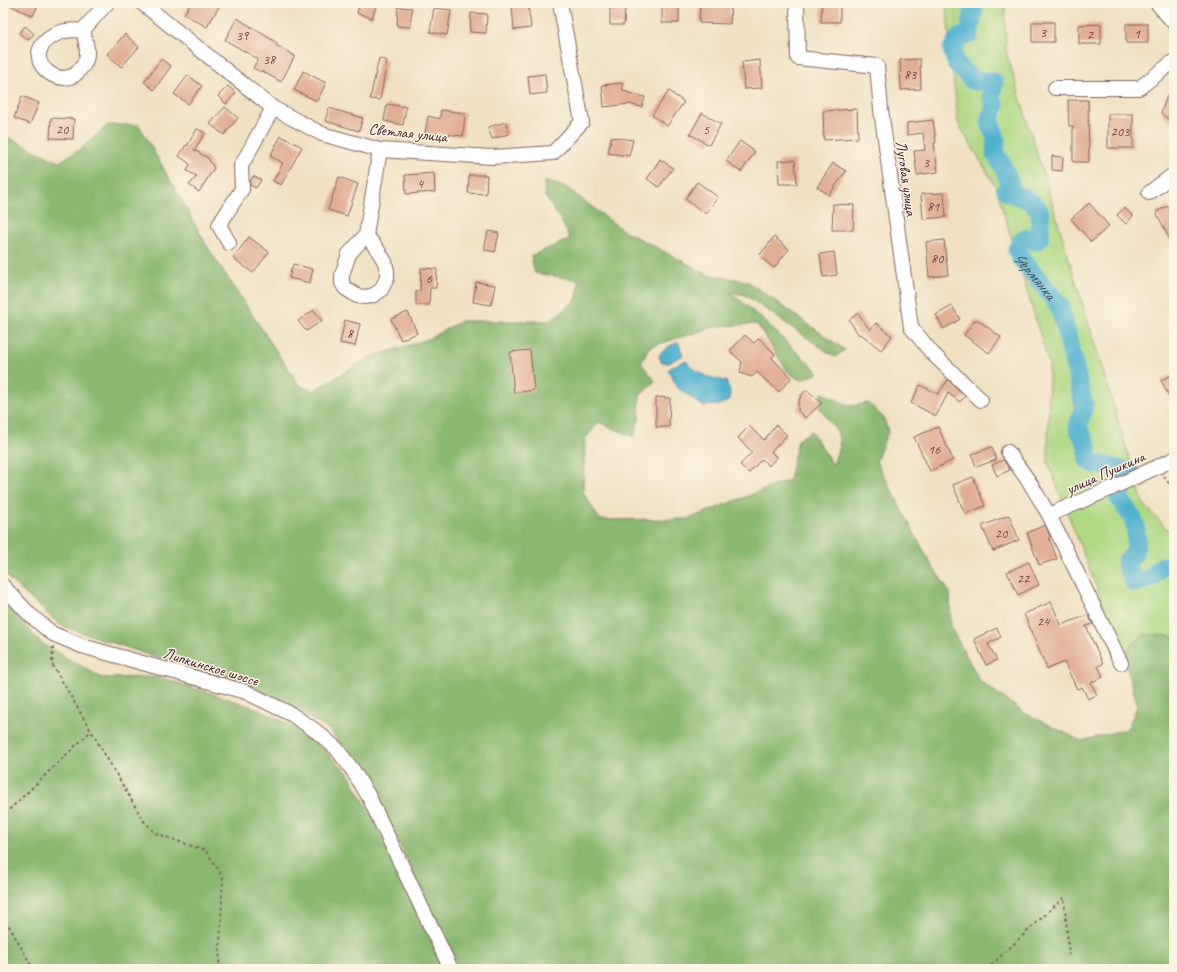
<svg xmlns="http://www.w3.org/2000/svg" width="1177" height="972" font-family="Caveat,sans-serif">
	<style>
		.green { fill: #afd883; stroke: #7c7c57 }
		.forest { fill: #8bb871; stroke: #6a6c4e }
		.water { fill: #51b2d0; stroke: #4e687e }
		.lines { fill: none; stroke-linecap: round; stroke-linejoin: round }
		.river { stroke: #51b2d0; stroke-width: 19 }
		.building { fill: #e1af94 }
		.minor-casing { stroke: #846360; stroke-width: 16 }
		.path { stroke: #846360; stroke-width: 2; stroke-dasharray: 3 3; stroke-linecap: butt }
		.minor { stroke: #fff; stroke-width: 14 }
		.labels { text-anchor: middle; stroke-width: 3; stroke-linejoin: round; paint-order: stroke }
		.number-label { font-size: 14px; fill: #704345 }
		.street-label { font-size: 16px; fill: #4a1f2b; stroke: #fcf5e5 }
		.water-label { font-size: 17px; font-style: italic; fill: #4c5265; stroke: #fcf5e5 }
	</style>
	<rect width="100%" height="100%" fill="#fcf5e5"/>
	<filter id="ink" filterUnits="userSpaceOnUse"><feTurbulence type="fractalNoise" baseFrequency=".025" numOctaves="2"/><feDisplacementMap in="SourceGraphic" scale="8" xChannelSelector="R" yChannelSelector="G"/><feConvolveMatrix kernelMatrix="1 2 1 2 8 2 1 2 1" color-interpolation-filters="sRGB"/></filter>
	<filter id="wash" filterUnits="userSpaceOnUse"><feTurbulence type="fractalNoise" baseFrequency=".012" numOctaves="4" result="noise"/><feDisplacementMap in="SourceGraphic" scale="16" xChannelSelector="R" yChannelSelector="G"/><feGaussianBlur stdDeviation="0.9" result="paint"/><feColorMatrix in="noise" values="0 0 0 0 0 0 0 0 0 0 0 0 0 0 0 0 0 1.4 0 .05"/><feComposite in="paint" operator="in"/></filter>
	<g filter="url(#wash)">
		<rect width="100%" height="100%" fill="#f0e1c2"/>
		<path class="green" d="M 946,3 L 1005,3 L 1006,51 L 1143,503 L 1174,537 L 1174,712 L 1148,719 L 1048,463 L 1049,364 L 996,187 L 958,123 Z"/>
		<path class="forest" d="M 108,125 L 139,125 L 210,251 L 299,385 L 313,391 L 369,358 L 428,339 L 461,321 L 550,321 L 577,299 L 579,280 L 535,273 L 531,256 L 570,239 L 562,222 L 545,196 L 544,181 L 567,188 L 621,229 L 709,275 L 747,281 L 845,350 L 835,357 L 745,295 L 730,292 L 760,317 L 819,373 L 800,380 L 788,372 L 757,324 L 717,326 L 649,347 L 641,363 L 655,381 L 640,396 L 639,419 L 634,437 L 599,422 L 585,439 L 583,492 L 600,520 L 688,519 L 789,480 L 798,440 L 811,431 L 833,465 L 840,443 L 837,431 L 819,407 L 822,393 L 851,406 L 868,403 L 884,418 L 888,432 L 876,461 L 929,561 L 950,593 L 951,628 L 980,681 L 1023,712 L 1081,741 L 1127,729 L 1138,705 L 1125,664 L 1130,646 L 1145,634 L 1174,636 L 1174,969 L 459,969 L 372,787 L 330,730 L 257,688 L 182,666 L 60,625 L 10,580 L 3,569 L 3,135 L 59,162 L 81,149 Z
			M 3,599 L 7,606 L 41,643 L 102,678 L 159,677 L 256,708 L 305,732 L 348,773 L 371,814 L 444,969 L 3,969 Z"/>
		<path class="water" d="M 678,342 L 683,355 L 669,363 L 661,362 L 659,355 L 668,347 Z
			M 686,361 C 699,375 706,377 726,381 L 730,392 L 729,401 L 719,405 L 703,406 L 678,388 L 668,370 L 677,364 Z"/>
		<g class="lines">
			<path class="river" id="s1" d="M 975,3 L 969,35 L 960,37 L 952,49 L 956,63 L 973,81 L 984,81 L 994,82 L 991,96 L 995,106 L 990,118 L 990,123 L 995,135 L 996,141 L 995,154 L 1002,164 L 1010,184 L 1006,189 L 1009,193 C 1020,196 1035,201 1040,212 L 1040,237 L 1036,241 C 1033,241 1032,239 1029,239 C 1022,236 1019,245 1017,250 L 1020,257 L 1059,305 L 1067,334 L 1084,406 L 1078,427 L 1087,446 L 1088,460 L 1093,463 L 1130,472 L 1121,490 L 1119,498 L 1132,517 L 1136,526 L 1136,547 L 1134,554 L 1126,562 C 1126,567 1128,569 1131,574 C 1132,576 1132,580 1134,583 C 1139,581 1145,580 1150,578 C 1160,574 1154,564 1174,565"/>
		</g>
		<g id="blocks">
			<path class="building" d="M 5,3 L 39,3 L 33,16 Z
				M 191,3 L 221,3 L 207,27 L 184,14 Z
				M 360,3 L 377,3 L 372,18 L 357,13 Z
				M 662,3 L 679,3 L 679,23 L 662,23 Z
				M 700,3 L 731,4 L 730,24 L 699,23 Z
				M 822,3 L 840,3 L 840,22 L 821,22 Z
				M 528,5 L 531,28 L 514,30 L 512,6 Z
				M 398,7 L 412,8 L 410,27 L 397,26 Z
				M 434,8 L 451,10 L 447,35 L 430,32 Z
				M 610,8 L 625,9 L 624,25 L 610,25 Z
				M 471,13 L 487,14 L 486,33 L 470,32 Z
				M 237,18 L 277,43 L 276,45 L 295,56 L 281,82 L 262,71 L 261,72 L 253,68 L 258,59 L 225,40 Z
				M 1032,22 L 1054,22 L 1054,42 L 1032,42 Z
				M 1101,24 L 1101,44 L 1079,44 L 1079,25 Z
				M 1126,24 L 1148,24 L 1148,43 L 1126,43 Z
				M 25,26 L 34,34 L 28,40 L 19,33 Z
				M 125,34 L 139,47 L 121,67 L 107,54 Z
				M 379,58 L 387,61 L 380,100 L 370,99 Z
				M 161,59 L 171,66 L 154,90 L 144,82 Z
				M 920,59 L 921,89 L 901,90 L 900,60 Z
				M 760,60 L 762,88 L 744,89 L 742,62 Z
				M 303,71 L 326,83 L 317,101 L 294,90 Z
				M 545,74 L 547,93 L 530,95 L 528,76 Z
				M 188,75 L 202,86 L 188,104 L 174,94 Z
				M 622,83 L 623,91 L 645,97 L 642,107 L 629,104 L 604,107 L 602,85 Z
				M 228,86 L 236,93 L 226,104 L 218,96 Z
				M 669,91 L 684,102 L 667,126 L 652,115 Z
				M 1174,94 L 1174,124 L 1161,113 L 1164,104 L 1167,96 Z
				M 22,96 L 39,103 L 30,124 L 14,118 Z
				M 1068,100 L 1088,100 L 1089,162 L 1073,162 L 1073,126 L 1069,126 Z
				M 387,104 L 406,107 L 403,125 L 384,121 Z
				M 225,107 L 238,118 L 224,135 L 210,124 Z
				M 329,108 L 363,118 L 359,131 L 325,121 Z
				M 857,109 L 858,138 L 824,140 L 823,111 Z
				M 441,110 L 465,113 L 463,136 L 434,133 L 434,135 L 425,133 L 428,116 L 440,119 Z
				M 702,113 L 721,124 L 709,145 L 690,134 Z
				M 1108,114 L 1133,114 L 1133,148 L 1108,148 Z
				M 51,118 L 74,119 L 73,139 L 50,138 Z
				M 933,120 L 936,142 L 934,143 L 938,172 L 917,175 L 914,151 L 925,150 L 923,133 L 907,135 L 907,123 Z
				M 506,122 L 509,134 L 492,139 L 488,127 Z
				M 197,129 L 205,133 L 194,150 L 208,158 L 214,168 L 199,192 L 189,185 L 197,176 L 187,171 L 190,164 L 179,156 L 186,145 L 187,146 Z
				M 281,136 L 302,147 L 281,185 L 273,181 L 283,163 L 270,156 Z
				M 611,137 L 633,140 L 629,156 L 608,153 Z
				M 740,141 L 755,152 L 741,172 L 726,161 Z
				M 1052,156 L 1063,157 L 1062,171 L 1052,170 Z
				M 660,159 L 673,168 L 659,187 L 647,179 Z
				M 795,160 L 797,184 L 779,184 L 778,161 Z
				M 833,163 L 846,171 L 829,195 L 817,187 Z
				M 434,173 L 435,192 L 406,194 L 405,175 Z
				M 469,175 L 487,175 L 486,194 L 468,193 Z
				M 253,176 L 261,180 L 256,188 L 250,185 L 250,182 Z
				M 339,177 L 358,184 L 347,216 L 328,210 Z
				M 697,182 L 718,197 L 706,214 L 685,199 Z
				M 944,193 L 946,217 L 923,219 L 921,194 Z
				M 1089,203 L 1109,226 L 1091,242 L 1071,219 Z
				M 833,204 L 854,205 L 853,230 L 832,230 Z
				M 1168,206 L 1174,218 L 1174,248 L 1156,212 Z
				M 1124,208 L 1133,216 L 1126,224 L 1117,215 Z
				M 488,231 L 499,233 L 495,252 L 484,250 Z
				M 249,237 L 269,252 L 253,273 L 233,258 Z
				M 774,237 L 789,249 L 774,268 L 759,256 Z
				M 944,240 L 948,275 L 929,277 L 926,242 Z
				M 834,252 L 837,275 L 823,277 L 820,254 Z
				M 293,264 L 313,269 L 310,283 L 289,278 Z
				M 421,268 L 437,269 L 436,288 L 430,288 L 429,305 L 416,305 L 416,291 L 420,291 Z
				M 476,282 L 495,285 L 491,305 L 473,302 Z
				M 952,306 L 960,319 L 944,329 L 936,315 Z
				M 314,310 L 322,321 L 306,331 L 298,321 Z
				M 408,312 L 417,333 L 401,340 L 391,319 Z
				M 858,313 L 870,330 L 876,323 L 892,336 L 881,350 L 861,334 L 859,335 L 849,320 Z
				M 345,320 L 360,324 L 355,346 L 340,343 Z
				M 975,320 L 978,320 L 1001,337 L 989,353 L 964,335 Z
				M 745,335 L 754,343 L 759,338 L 775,354 L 772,358 L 791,378 L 779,392 L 757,372 L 752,377 L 740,373 L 742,362 L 730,351 Z
				M 530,350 L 534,390 L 514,393 L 510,352 Z
				M 1174,374 L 1174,406 L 1161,380 Z
				M 948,380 L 965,396 L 960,402 L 948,393 L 936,416 L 911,403 L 920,385 L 938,394 Z
				M 807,390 L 822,403 L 805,418 L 798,411 L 798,404 L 801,395 Z
				M 656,397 L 670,398 L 669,427 L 656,427 Z
				M 776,425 L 787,435 L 771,452 L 777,457 L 769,466 L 762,459 L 749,473 L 740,465 L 752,452 L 738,438 L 749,426 L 764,440 Z
				M 938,427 L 953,460 L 930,471 L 914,437 Z
				M 992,447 L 996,460 L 976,467 L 972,454 Z
				M 1003,460 L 1010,470 L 997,476 L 992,465 Z
				M 973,477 L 985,506 L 965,514 L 953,485 Z
				M 1009,515 L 1019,540 L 993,551 L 982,526 Z
				M 1045,525 L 1050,537 L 1049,538 L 1057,559 L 1039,565 L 1027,533 Z
				M 1029,562 L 1039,585 L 1018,595 L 1007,572 Z
				M 1051,602 L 1061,625 L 1088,615 L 1093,624 L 1086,626 L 1103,664 L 1098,666 L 1103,677 L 1091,683 L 1097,695 L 1088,699 L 1082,687 L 1077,689 L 1064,662 L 1047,669 L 1024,614 Z
				M 997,628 L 1001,637 L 988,644 L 997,660 L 986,665 L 974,639 Z"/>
		</g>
	</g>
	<g filter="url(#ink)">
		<use href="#blocks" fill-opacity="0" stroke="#846360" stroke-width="1"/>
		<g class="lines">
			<defs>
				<path id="minor" d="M 142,3 L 273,108 L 322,134 L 380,150 L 492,157 L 553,153 L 582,122 L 560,3
					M 797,3 L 798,58 L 877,66 L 881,110 L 911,327 L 932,353 L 981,400
					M 1157,3 L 1174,23
					M 83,30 C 85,39 89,51 86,60 C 85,63 83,66 81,68 C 65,94 22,63 46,41 C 59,30 67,30 83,30 L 107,3
					M 1055,88 L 1139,88 L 1174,61
					M 1149,193 L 1174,174
					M 366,235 L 377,249 L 385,262 L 387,271 L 387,278 L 381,290 L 374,295 L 366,297 L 357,296 L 345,288 L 342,283 L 342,275 L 349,254 L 366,235 L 380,150
					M 229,243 L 219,225 L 242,189 L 241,166 L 273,108
					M 1008,452 L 1030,483 L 1049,515 L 1121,663
					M 1049,515 L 1112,488 L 1174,459
					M 3,586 L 30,615 L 53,634 L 82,646 L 246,692 L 291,714 L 316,731 L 336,748 L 352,769 L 368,795 L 451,969"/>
			</defs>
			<use href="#minor" class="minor-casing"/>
			<path class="path" d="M 1164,476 L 1174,491
				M 53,647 L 52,664 L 143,820 L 155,833 L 206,851 L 223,877 L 219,969
				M 3,820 L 8,811 L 91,731
				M 3,915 L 33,969
				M 987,969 L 1064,897 L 1069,955"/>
			<use href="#minor" class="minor"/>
		</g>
	</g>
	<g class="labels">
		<g class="number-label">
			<text x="1043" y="37">3</text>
			<text x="1137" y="38">1</text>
			<text x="1090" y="39">2</text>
			<text x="242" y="40">39</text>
			<text x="269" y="64">38</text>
			<text x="910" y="79">83</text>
			<text x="62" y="134">20</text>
			<text x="706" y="134">5</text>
			<text x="1120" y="136">203</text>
			<text x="926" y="167">3</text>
			<text x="420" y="188">4</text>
			<text x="933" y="211">81</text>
			<text x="937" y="263">80</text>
			<text x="429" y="283">6</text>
			<text x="350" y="338">8</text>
			<text x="934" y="454">16</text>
			<text x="1001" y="538">20</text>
			<text x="1023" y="583">22</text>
			<text x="1043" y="626">24</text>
		</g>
		<g class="street-label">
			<text transform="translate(408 132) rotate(6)" y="6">Светлая улица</text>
			<text transform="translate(907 178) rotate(82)" y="6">Луговая улица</text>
			<text transform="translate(1105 472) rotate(-24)" y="6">улица Пушкина</text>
			<text transform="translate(211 666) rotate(17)" y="6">Липкинское шоссе</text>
		</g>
		<g class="water-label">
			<text dy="6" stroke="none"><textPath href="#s1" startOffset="362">Чермянка</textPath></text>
		</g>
	</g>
	<rect width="1177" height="972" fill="none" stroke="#fcf5e5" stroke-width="16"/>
</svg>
